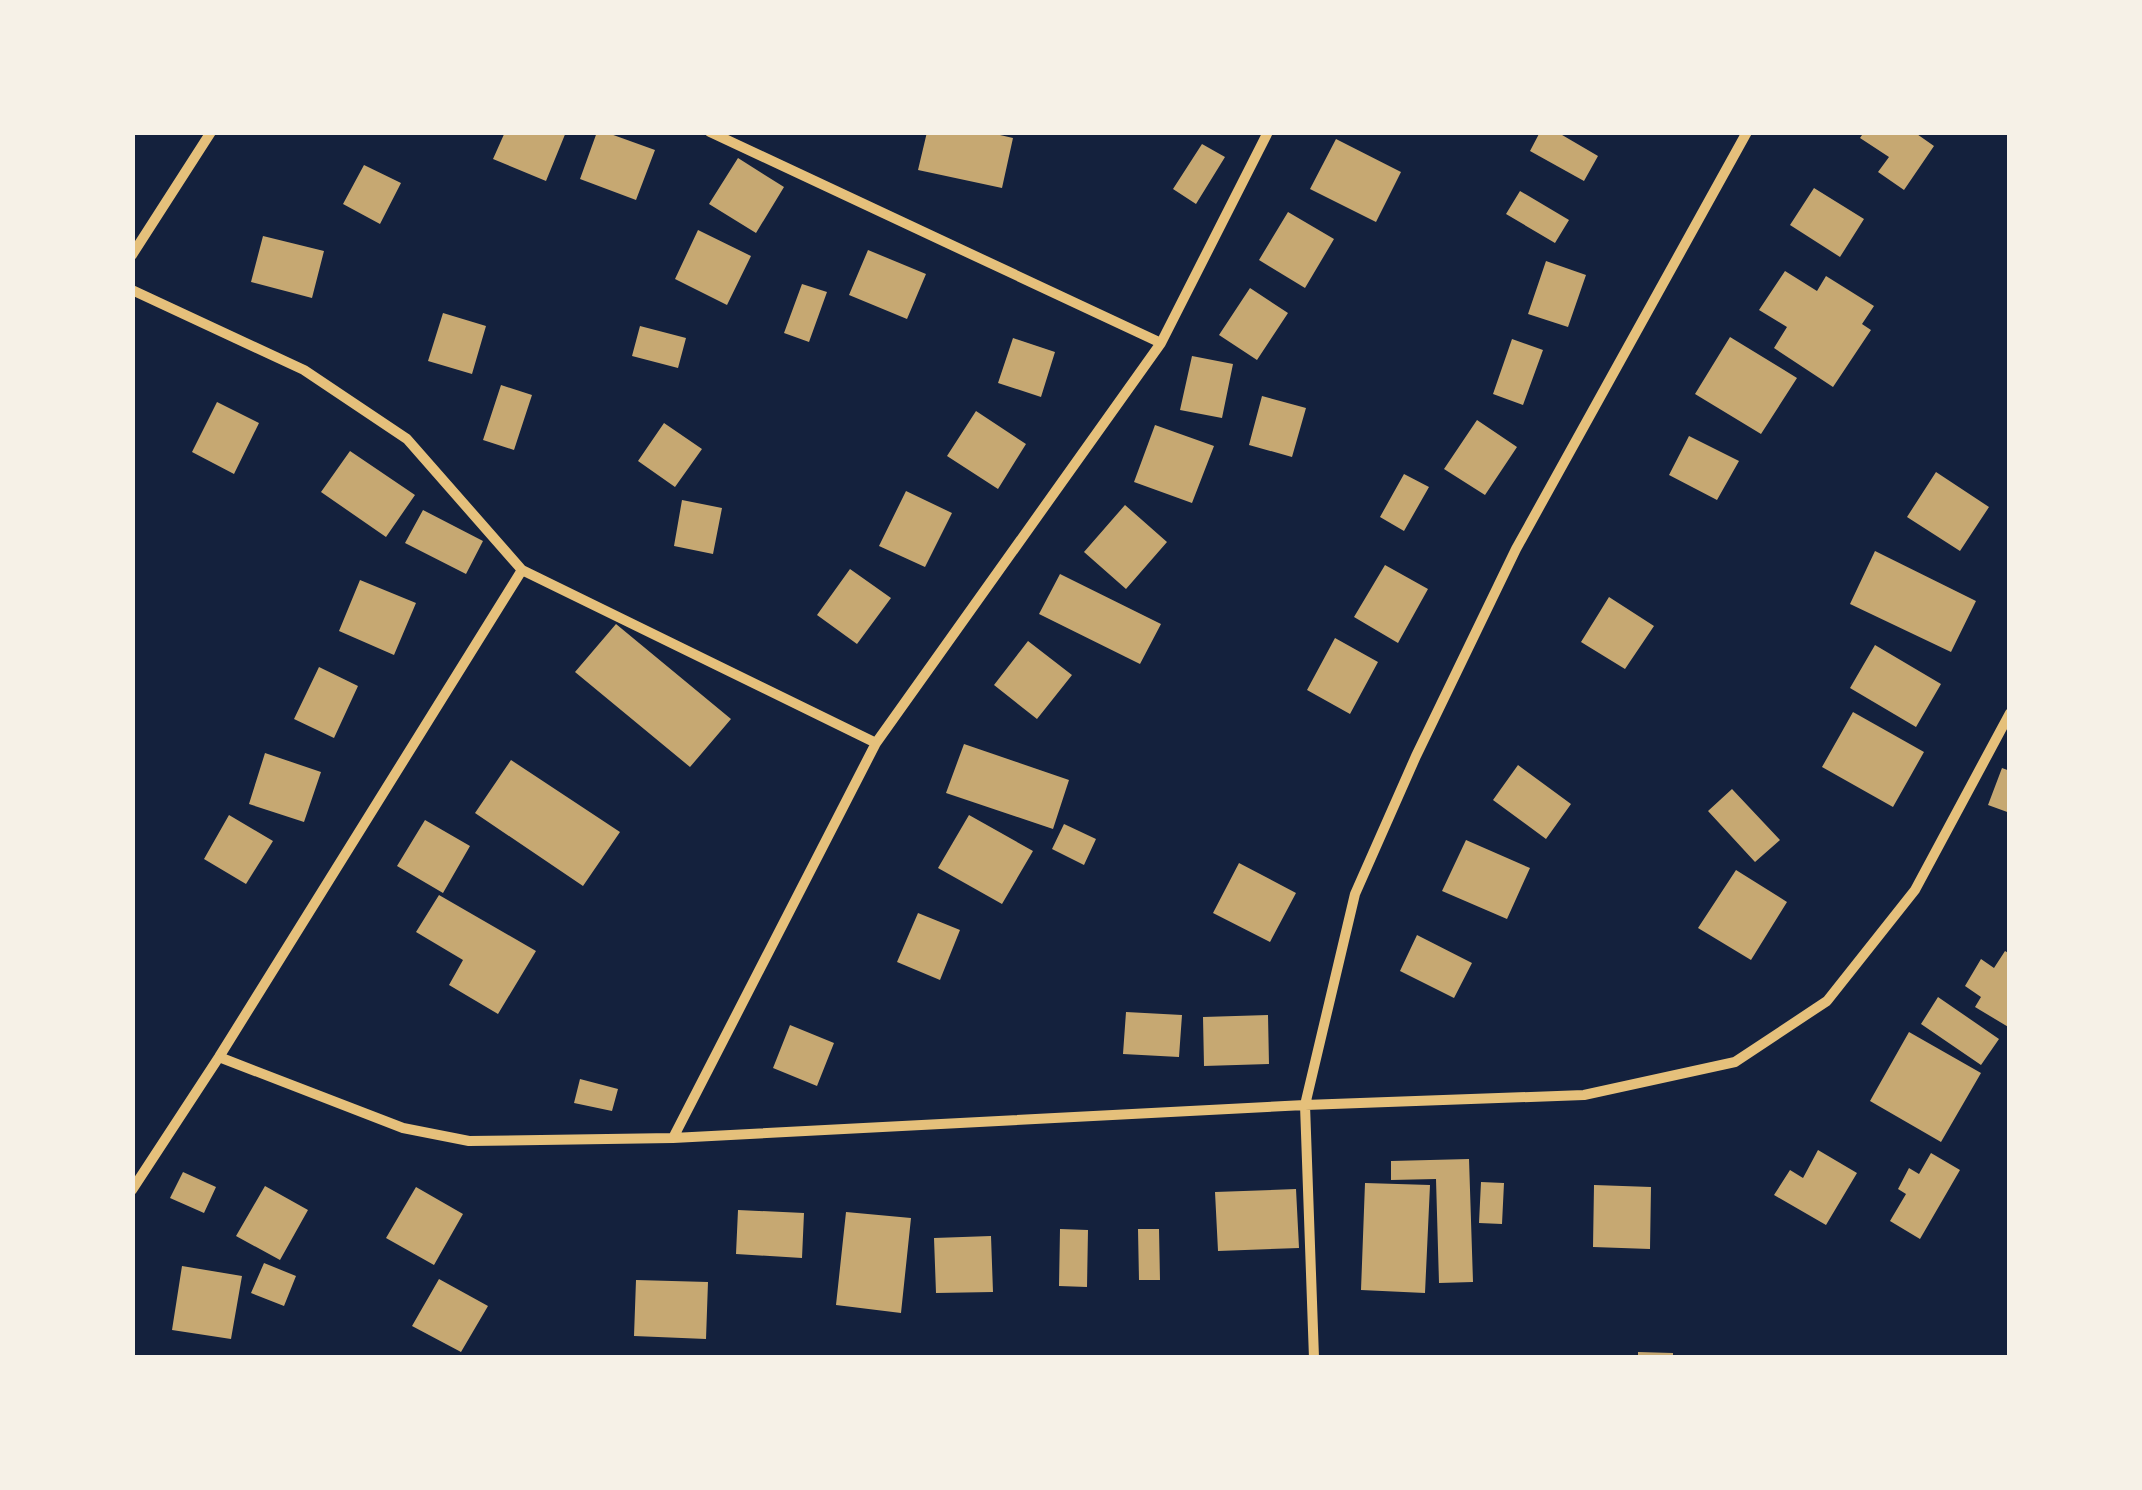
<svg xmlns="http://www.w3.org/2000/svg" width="2142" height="1490" font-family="'IBM Plex Sans',sans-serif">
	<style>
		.building { fill: #c6a872 }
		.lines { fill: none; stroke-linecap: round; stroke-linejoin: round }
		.minor { stroke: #e5c07b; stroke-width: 10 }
	</style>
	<rect width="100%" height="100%" fill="#14213d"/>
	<path class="building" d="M 505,132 L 566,132 L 546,181 L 493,159 Z
		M 597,132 L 605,132 L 655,150 L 636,200 L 580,179 Z
		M 927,132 L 987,132 L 1013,138 L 1002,188 L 918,170 Z
		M 1540,132 L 1557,132 L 1598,156 L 1584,181 L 1530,151 Z
		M 1864,132 L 1914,132 L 1934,146 L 1904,190 L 1878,172 L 1889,157 L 1860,138 Z
		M 1336,139 L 1401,172 L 1376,222 L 1310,189 Z
		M 1202,144 L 1225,157 L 1196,204 L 1173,189 Z
		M 738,158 L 784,187 L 756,233 L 709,204 Z
		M 364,165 L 401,183 L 380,224 L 343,204 Z
		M 1814,188 L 1864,219 L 1840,257 L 1790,225 Z
		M 1520,191 L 1569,220 L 1555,243 L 1506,214 Z
		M 1288,212 L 1334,239 L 1305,288 L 1259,260 Z
		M 698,230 L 751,256 L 727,305 L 675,279 Z
		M 263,236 L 324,251 L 312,298 L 251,282 Z
		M 868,250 L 926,274 L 907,319 L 849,295 Z
		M 1546,261 L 1586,275 L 1568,327 L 1528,314 Z
		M 1785,271 L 1817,291 L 1826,276 L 1874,306 L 1862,324 L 1871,330 L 1833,387 L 1774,348 L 1787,327 L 1759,310 Z
		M 802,284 L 827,292 L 809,342 L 784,333 Z
		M 1250,288 L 1288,313 L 1257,360 L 1219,335 Z
		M 443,313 L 486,326 L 472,374 L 428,361 Z
		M 640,326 L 686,338 L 678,368 L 632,356 Z
		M 1730,337 L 1797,378 L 1761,434 L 1695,394 Z
		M 1013,338 L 1055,352 L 1041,397 L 998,383 Z
		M 1512,339 L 1543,350 L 1523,405 L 1493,394 Z
		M 1192,356 L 1233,364 L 1222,418 L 1180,410 Z
		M 501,385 L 532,395 L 514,450 L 483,440 Z
		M 1262,396 L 1306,408 L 1292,457 L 1249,445 Z
		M 217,402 L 259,423 L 234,474 L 192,452 Z
		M 976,411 L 1026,444 L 998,489 L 947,456 Z
		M 1477,420 L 1517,447 L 1485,495 L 1444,469 Z
		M 664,423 L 702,449 L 675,487 L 638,461 Z
		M 1155,425 L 1214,446 L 1192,503 L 1134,482 Z
		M 1689,436 L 1739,461 L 1717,500 L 1669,475 Z
		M 350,451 L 415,495 L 386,537 L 321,492 Z
		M 1936,472 L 1989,507 L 1960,551 L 1907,517 Z
		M 1404,474 L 1429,487 L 1404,531 L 1380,517 Z
		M 906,491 L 952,513 L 925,567 L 879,546 Z
		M 682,500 L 722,508 L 713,554 L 674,546 Z
		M 1125,505 L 1167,542 L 1126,589 L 1084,552 Z
		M 423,510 L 483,541 L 466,574 L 405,543 Z
		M 1875,551 L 1976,601 L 1951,652 L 1850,604 Z
		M 1385,565 L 1428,589 L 1398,643 L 1354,617 Z
		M 850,569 L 891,598 L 857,644 L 817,615 Z
		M 1060,574 L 1161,624 L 1140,664 L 1039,614 Z
		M 360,580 L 416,603 L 394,655 L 339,631 Z
		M 1609,597 L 1654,626 L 1625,669 L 1581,642 Z
		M 616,624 L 731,719 L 690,767 L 575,672 Z
		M 1335,638 L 1378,662 L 1350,714 L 1307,690 Z
		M 1028,641 L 1072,675 L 1037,719 L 994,685 Z
		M 1875,645 L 1941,684 L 1916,727 L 1850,688 Z
		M 319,667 L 358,686 L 334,738 L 294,719 Z
		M 1853,712 L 1924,752 L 1893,807 L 1822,767 Z
		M 964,744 L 1069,780 L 1053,829 L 946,793 Z
		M 265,753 L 321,772 L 304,822 L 249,804 Z
		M 511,760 L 620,832 L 583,886 L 475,813 Z
		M 1518,765 L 1571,804 L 1546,839 L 1493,800 Z
		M 2002,768 L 2010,771 L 2010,813 L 1988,805 Z
		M 1732,789 L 1780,840 L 1755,862 L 1708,811 Z
		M 229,815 L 273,841 L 246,884 L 204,859 Z
		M 969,815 L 1033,851 L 1002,904 L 938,868 Z
		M 425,820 L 470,846 L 443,893 L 397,866 Z
		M 1064,824 L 1096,839 L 1084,865 L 1052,849 Z
		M 1466,840 L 1530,868 L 1507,919 L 1442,891 Z
		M 1239,863 L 1296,893 L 1270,942 L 1213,913 Z
		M 1736,870 L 1787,902 L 1751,960 L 1698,928 Z
		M 439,895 L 536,951 L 498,1014 L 449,985 L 463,960 L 416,932 Z
		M 918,913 L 960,930 L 940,980 L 897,962 Z
		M 1417,935 L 1472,963 L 1454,998 L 1400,971 Z
		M 2005,951 L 2010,954 L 2010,1028 L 1975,1007 L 1981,997 L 1965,986 L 1981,959 L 1994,968 Z
		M 1938,997 L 1999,1039 L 1981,1065 L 1921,1024 Z
		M 1126,1012 L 1182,1015 L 1179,1057 L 1123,1054 Z
		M 1268,1015 L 1269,1064 L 1204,1066 L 1203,1017 Z
		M 790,1025 L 834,1043 L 817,1086 L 773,1068 Z
		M 1909,1032 L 1981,1073 L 1941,1142 L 1870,1101 Z
		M 580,1079 L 618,1089 L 612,1111 L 574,1103 Z
		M 1818,1150 L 1857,1173 L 1826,1225 L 1774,1195 L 1790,1170 L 1803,1178 Z
		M 1931,1153 L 1960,1170 L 1920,1239 L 1890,1221 L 1906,1194 L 1898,1189 L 1909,1168 L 1919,1174 Z
		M 1469,1159 L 1473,1282 L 1439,1283 L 1436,1179 L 1391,1180 L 1391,1161 Z
		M 183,1172 L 216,1187 L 204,1213 L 170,1198 Z
		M 1481,1182 L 1504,1183 L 1502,1224 L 1479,1223 Z
		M 1365,1183 L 1430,1185 L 1425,1293 L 1361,1290 Z
		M 1594,1185 L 1651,1187 L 1650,1249 L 1593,1247 Z
		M 265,1186 L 308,1210 L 280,1260 L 236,1236 Z
		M 416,1187 L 463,1214 L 434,1265 L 386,1238 Z
		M 1296,1189 L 1299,1248 L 1218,1251 L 1215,1192 Z
		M 738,1210 L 804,1213 L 802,1258 L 736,1254 Z
		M 846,1212 L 911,1218 L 901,1313 L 836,1305 Z
		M 1060,1229 L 1088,1230 L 1087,1287 L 1059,1286 Z
		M 1138,1229 L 1159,1229 L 1160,1280 L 1139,1280 Z
		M 991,1236 L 993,1292 L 936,1293 L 934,1238 Z
		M 264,1263 L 296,1276 L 284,1306 L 251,1293 Z
		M 182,1266 L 242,1276 L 231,1339 L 172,1330 Z
		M 439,1279 L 488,1306 L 461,1352 L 412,1326 Z
		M 636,1280 L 708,1282 L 706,1339 L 634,1336 Z
		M 1638,1352 L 1673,1353 L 1673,1358 L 1638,1358 Z"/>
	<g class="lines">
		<path class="minor" d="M 710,132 L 1161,343
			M 132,255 L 211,132
			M 132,290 L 304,370 L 407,439 L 522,570
			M 219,1057 L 403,1128 L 469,1141 L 673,1138 L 876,743 L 1161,343 L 1268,132
			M 673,1138 L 1305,1105 L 1584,1095 L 1735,1062 L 1827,1001 L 1915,890 L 2010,713
			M 132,1190 L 219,1057 L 522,570 L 876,743
			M 1314,1358 L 1305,1105 L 1355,894 L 1416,756 L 1516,549 L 1747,132"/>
	</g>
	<rect width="2142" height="1490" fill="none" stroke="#f6f1e7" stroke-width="270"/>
</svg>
